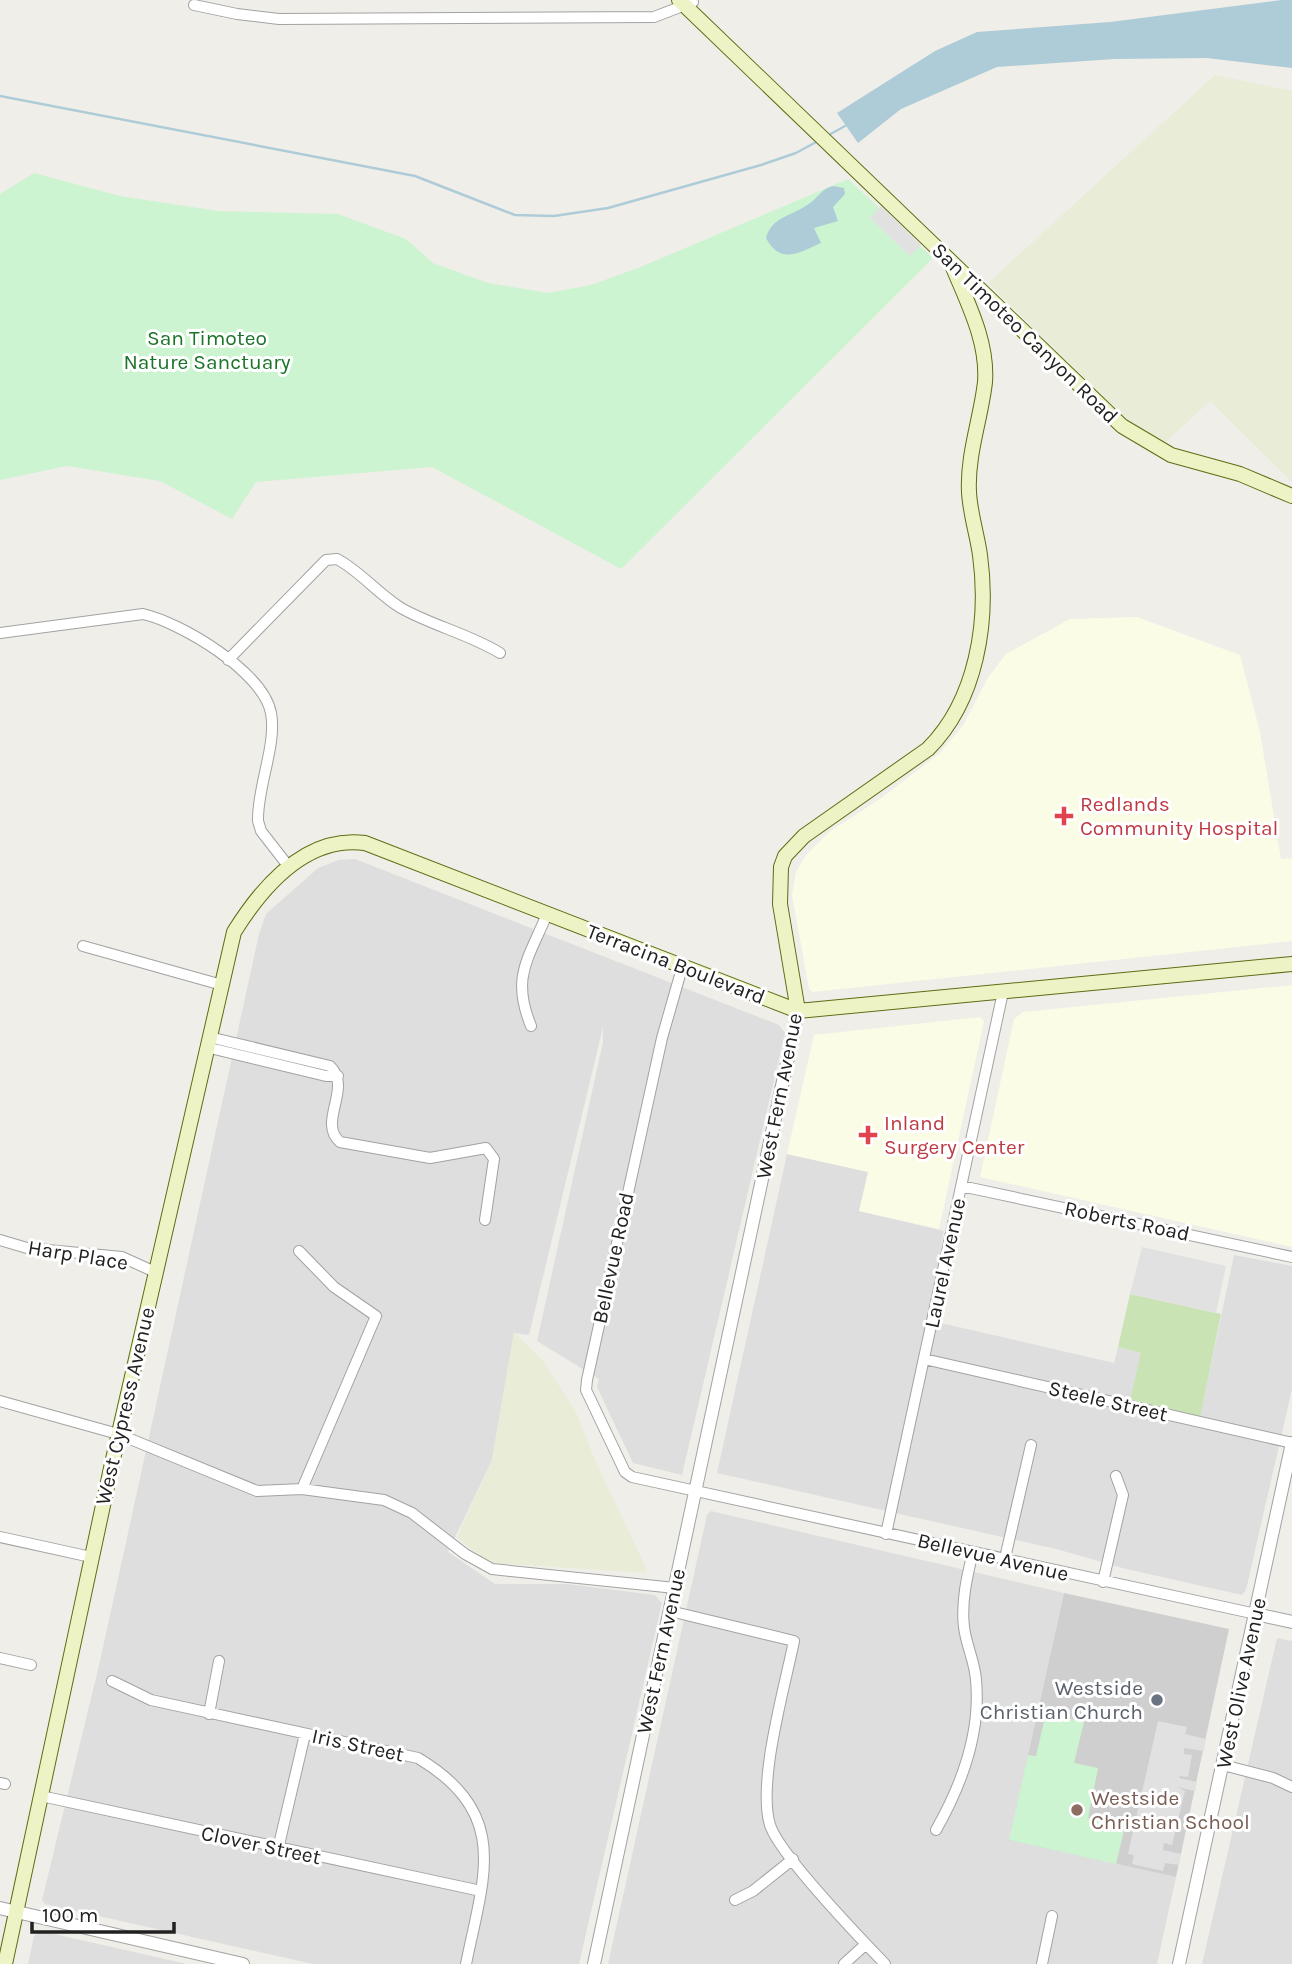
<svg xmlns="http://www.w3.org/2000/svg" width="1292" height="1964" font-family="Karla,sans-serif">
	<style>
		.residential { fill: #dfdede }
		.education { fill: #fafce6 }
		.religious { fill: #cfcfcf }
		.farmland { fill: #e9ecd6 }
		.grass { fill: #c9e3b5 }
		.park { fill: #ccf4d1 }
		.parking { fill: #e1e1e1 }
		.water { fill: #aeccd8 }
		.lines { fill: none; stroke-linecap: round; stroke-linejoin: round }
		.stream { stroke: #aeccd8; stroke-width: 2.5 }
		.minor-casing { stroke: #a2a2a2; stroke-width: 12 }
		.tertiary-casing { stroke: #a2a2a2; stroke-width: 14 }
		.secondary-casing { stroke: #5d6d13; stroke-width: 16 }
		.minor { stroke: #fff; stroke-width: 10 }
		.tertiary { stroke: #fff; stroke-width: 12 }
		.secondary { stroke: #edf3c4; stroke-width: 14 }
		.health-dot { fill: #e0444e; stroke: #fff; stroke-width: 2.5 }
		.worship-dot { fill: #6b7280; stroke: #fff; stroke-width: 2.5 }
		.education-dot { fill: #8d6e63; stroke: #fff; stroke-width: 2.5 }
		.labels { text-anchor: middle; stroke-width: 6; stroke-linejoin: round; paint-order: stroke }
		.street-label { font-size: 21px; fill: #212121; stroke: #fff }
		.park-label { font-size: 21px; fill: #197427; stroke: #fff }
		.health-label { font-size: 21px; fill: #be3a42; stroke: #fff; text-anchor: start }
		.worship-label { font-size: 21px; fill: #5b616d; stroke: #fff; text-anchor: end }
		.education-label { font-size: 21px; fill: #785e54; stroke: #fff; text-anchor: start }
	</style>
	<rect width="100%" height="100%" fill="#f0eee9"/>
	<path class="residential" d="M 355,859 L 779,1025 L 785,1033 L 682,1475 L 633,1463 L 597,1387 L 599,1379 L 537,1341 L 603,1042 L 603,1027 L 529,1335 L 514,1333 L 492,1460 L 448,1552 L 495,1584 L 567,1584 L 655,1595 L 662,1603 L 579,1964 L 313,1964 L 45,1904 L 42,1900 L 100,1661 L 259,934 L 266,914 L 318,868 L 339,860 Z
		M 787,1154 L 869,1172 L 859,1211 L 944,1231 L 928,1320 L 1114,1363 L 1118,1347 L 1141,1353 L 1200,1417 L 1234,1255 L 1292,1266 L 1292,1389 L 1246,1590 L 1242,1595 L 1126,1569 L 1060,1550 L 717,1473 Z
		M 711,1511 L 1064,1593 L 1009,1839 L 1176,1877 L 1157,1964 L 608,1964 L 707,1515 Z
		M 1277,1638 L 1292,1641 L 1292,1964 L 1202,1964 Z
		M 41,1931 L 187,1964 L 28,1964 L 34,1936 Z"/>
	<path class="education" d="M 1137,617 L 1240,655 L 1260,732 L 1281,859 L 1292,858 L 1292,941 L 813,992 L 809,989 L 792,895 L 796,872 L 806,855 L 829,832 L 880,799 L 940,753 L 964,724 L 987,679 L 1006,654 L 1070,619 Z
		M 1292,985 L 1292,1247 L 980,1177 L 1014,1019 L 1023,1012 Z
		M 980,1017 L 984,1021 L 939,1229 L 859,1211 L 868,1172 L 787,1154 L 814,1035 Z"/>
	<path class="religious" d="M 1064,1593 L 1229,1629 L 1176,1877 L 1009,1840 Z"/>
	<path class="farmland" d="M 1215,75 L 1292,91 L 1292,482 L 1210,401 L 1165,443 L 1138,430 L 988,283 Z
		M 514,1332 L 543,1361 L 576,1412 L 595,1460 L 647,1570 L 644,1573 L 496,1563 L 482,1558 L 457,1537 L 492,1460 Z"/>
	<path class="grass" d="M 1130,1294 L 1221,1314 L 1200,1418 L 1130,1400 L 1141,1353 L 1118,1347 Z"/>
	<path class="park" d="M 34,173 L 120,196 L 218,211 L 338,214 L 406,239 L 433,263 L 488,283 L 548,293 L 591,285 L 643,266 L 848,179 L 933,258 L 621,569 L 432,467 L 256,482 L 232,519 L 160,481 L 67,466 L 0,480 L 0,194 Z
		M 1046,1713 L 1084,1722 L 1074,1763 L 1098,1768 L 1088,1818 L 1125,1826 L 1116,1864 L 1009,1840 L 1028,1755 L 1036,1756 Z"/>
	<path class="parking" d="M 881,206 L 921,245 L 910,256 L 870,218 Z
		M 1142,1247 L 1226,1266 L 1216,1313 L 1130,1294 Z
		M 1158,1721 L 1187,1727 L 1185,1734 L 1206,1739 L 1204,1751 L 1184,1748 L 1184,1754 L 1192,1755 L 1188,1777 L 1180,1776 L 1179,1778 L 1197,1782 L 1195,1791 L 1177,1787 L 1185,1791 L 1172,1845 L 1164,1843 L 1163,1850 L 1181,1854 L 1179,1865 L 1165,1863 L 1163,1871 L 1132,1864 L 1134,1855 L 1128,1854 Z"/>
	<path class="water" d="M 1281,0 L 1292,0 L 1292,68 L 1207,58 L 1115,59 L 997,67 L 901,109 L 858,143 L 837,113 L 935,51 L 977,32 L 1110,22 Z
		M 833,186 L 844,188 L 845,194 L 833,207 L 838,221 L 814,228 L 821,243 C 799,253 780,265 766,238 C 772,216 793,216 810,203 C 819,197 821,189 833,186 Z"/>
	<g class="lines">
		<path class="stream" d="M 0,96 L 415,176 L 515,215 L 554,216 L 608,208 L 761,165 L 796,153 L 818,141
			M 827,136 L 845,126"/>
		<defs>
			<path id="minor" d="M 194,5 L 237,14 L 279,19 L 654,17 L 693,2
				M 0,633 L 143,614 C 182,623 263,672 271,713 C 277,745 257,787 258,821 L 261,831 L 289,867
				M 228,660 L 326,560 L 337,559 C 360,571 378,594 401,608 C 433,626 469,634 500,653
				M 83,946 L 222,985
				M 682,968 L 662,1038 L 587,1380 L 586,1390 L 625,1472 L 632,1477 L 1256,1614
				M 531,1026 C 511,977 528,960 547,914
				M 209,1037 L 330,1066 C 353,1088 317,1122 340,1142 L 430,1158 L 486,1148 L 494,1159 L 485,1220
				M 206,1047 L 326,1076 L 338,1076
				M 961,1186 L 1292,1257
				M 0,1240 L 27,1248 L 122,1257 L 155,1272
				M 299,1251 L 334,1287 L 376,1316 L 302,1489
				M 924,1359 L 1292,1443
				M 0,1401 L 118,1434 L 257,1491 L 302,1489 L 384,1500 L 412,1513 L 465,1554 L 492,1569 L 675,1588
				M 886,1534 L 1003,992
				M 0,1537 L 91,1557
				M 1005,1558 L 1031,1445
				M 1103,1582 L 1123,1495 L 1116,1476
				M 670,1611 L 794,1641 C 785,1686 757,1782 770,1825 C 779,1854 860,1938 885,1964
				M 0,1658 L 31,1665
				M 112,1681 L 151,1700 L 418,1758 C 511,1814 484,1875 466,1964
				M 209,1714 L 219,1661
				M 1223,1765 L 1273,1778 L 1292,1787
				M 0,1783 L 5,1784
				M 41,1796 L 481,1891
				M 936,1830 C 961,1786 981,1732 976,1680 C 975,1662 966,1645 964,1627 C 961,1602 967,1576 973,1552
				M 278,1849 L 305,1734
				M 735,1900 L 753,1891 L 793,1859
				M 844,1964 L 866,1944
				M 1042,1964 L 1052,1916"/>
			<path id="tertiary" d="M 1256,1614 L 1292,1622
				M 0,1908 L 243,1964
				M 594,1964 L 798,1011
				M 1179,1964 L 1292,1443"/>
			<path id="secondary" d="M 679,0 L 1122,426 L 1171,455 L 1240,474 L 1292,496
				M 798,1011 L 780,904 L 781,867 L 785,856 L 804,836 L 928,749 C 977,700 989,621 980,555 C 977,534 970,513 969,492 C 967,455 981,418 985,382 C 988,341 967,302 952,265
				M 5,1964 L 111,1468 L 234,932 C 262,887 306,835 365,843 L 798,1011 L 1292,964"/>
		</defs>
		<use href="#minor" class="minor-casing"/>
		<use href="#tertiary" class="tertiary-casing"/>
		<use href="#secondary" class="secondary-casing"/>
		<use href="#minor" class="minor"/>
		<use href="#tertiary" class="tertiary"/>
		<use href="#secondary" class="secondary"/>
	</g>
	<g class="health-dot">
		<path d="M1060.5 805.5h7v7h7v7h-7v7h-7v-7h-7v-7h7z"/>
		<path d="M864.5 1124.5h7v7h7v7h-7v7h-7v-7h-7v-7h7z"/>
	</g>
	<circle class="worship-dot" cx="1157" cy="1700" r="7"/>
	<circle class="education-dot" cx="1077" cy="1810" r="7"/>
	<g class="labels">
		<g class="street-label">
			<text transform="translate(1025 333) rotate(44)" y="7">San Timoteo Canyon Road</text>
			<text transform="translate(676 964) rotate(21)" y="7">Terracina Boulevard</text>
			<text transform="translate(779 1096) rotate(-79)" y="7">West Fern Avenue</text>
			<text transform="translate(1127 1221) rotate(12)" y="7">Roberts Road</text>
			<text transform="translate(78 1255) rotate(9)" y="7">Harp Place</text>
			<text transform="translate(613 1258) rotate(-78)" y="7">Bellevue Road</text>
			<text transform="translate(945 1263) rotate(-78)" y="7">Laurel Avenue</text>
			<text transform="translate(1108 1401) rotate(13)" y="7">Steele Street</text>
			<text transform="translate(125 1406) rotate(-77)" y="7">West Cypress Avenue</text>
			<text transform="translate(993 1557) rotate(13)" y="7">Bellevue Avenue</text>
			<text transform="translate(661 1651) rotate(-78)" y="7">West Fern Avenue</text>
			<text transform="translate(1241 1683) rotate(-78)" y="7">West Olive Avenue</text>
			<text transform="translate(358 1745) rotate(12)" y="7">Iris Street</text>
			<text transform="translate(261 1845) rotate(12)" y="7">Clover Street</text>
		</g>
		<g class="park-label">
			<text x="207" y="345">San Timoteo<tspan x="207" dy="24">Nature Sanctuary</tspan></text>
		</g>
		<g class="health-label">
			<text x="1080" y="811">Redlands<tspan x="1080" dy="24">Community Hospital</tspan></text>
			<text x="884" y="1130">Inland<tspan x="884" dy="24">Surgery Center</tspan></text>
		</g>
		<g class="worship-label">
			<text x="1143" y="1695">Westside<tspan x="1143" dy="24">Christian Church</tspan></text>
		</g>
		<g class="education-label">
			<text x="1091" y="1805">Westside<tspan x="1091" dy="24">Christian School</tspan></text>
		</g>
	</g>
	<path d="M32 1922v10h142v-10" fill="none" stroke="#212121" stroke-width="3.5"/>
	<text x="42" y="1922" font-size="21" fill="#212121" stroke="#ffffff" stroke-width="5" paint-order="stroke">100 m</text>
</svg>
